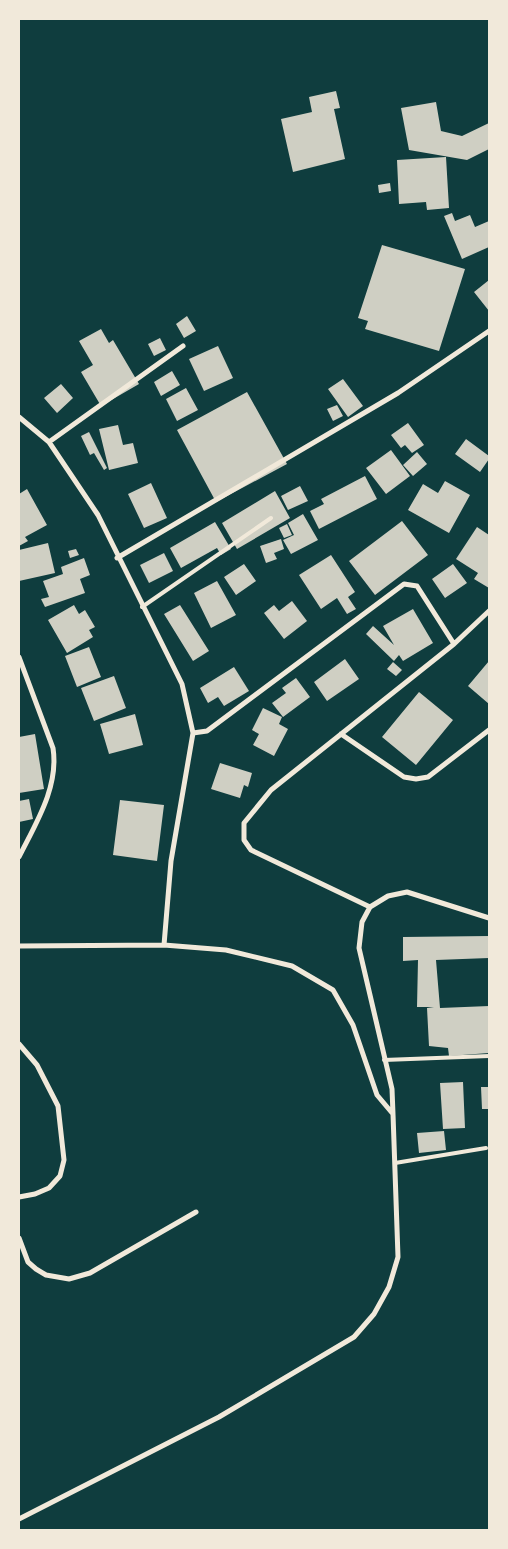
<svg xmlns="http://www.w3.org/2000/svg" width="508" height="1549" font-family="'Libre Baskerville',serif">
	<style>
		.building { fill: #cfcfc3 }
		.lines { fill: none; stroke-linecap: round; stroke-linejoin: round }
		.service { stroke: #f1e9da; stroke-width: 4 }
		.minor { stroke: #f1e9da; stroke-width: 5 }
	</style>
	<rect width="100%" height="100%" fill="#0f3d3e"/>
	<path class="building" d="M 336,91 L 340,108 L 334,109 L 345,159 L 293,172 L 281,119 L 312,112 L 309,97 Z
		M 436,102 L 441,131 L 462,136 L 489,123 L 489,149 L 467,160 L 409,150 L 401,108 Z
		M 446,157 L 449,208 L 427,210 L 426,202 L 399,204 L 397,160 Z
		M 390,183 L 391,191 L 379,193 L 378,185 Z
		M 452,213 L 455,221 L 470,215 L 475,227 L 489,221 L 489,247 L 462,259 L 444,216 Z
		M 382,245 L 465,269 L 439,351 L 365,329 L 368,321 L 358,318 Z
		M 489,280 L 489,311 L 474,292 Z
		M 187,316 L 196,331 L 184,338 L 176,324 Z
		M 101,329 L 109,343 L 113,340 L 139,384 L 101,406 L 81,372 L 93,365 L 79,341 Z
		M 160,338 L 166,350 L 154,356 L 148,344 Z
		M 218,346 L 233,378 L 204,391 L 189,359 Z
		M 172,371 L 180,385 L 161,396 L 154,382 Z
		M 343,379 L 363,406 L 348,417 L 328,389 Z
		M 61,384 L 73,398 L 57,413 L 44,398 Z
		M 186,388 L 198,410 L 177,421 L 166,399 Z
		M 247,392 L 287,464 L 216,502 L 177,430 Z
		M 337,405 L 343,416 L 333,421 L 327,409 Z
		M 408,423 L 424,445 L 412,453 L 405,445 L 401,448 L 391,435 Z
		M 118,425 L 123,445 L 133,443 L 138,463 L 109,470 L 99,429 Z
		M 89,432 L 107,468 L 104,470 L 94,453 L 90,455 L 81,436 Z
		M 466,439 L 489,456 L 489,459 L 480,472 L 455,454 Z
		M 391,450 L 410,476 L 386,494 L 366,468 Z
		M 417,452 L 427,464 L 413,476 L 403,465 Z
		M 365,476 L 377,499 L 319,529 L 310,511 L 324,504 L 321,499 Z
		M 445,481 L 470,495 L 449,533 L 408,510 L 423,484 L 438,493 Z
		M 151,483 L 167,518 L 144,528 L 128,494 Z
		M 300,486 L 308,501 L 288,510 L 281,496 Z
		M 27,489 L 47,525 L 25,537 L 28,541 L 19,546 L 19,494 Z
		M 275,491 L 290,518 L 237,549 L 222,523 Z
		M 303,514 L 318,540 L 291,554 L 283,540 L 294,535 L 288,523 Z
		M 402,521 L 428,555 L 375,595 L 349,561 Z
		M 215,522 L 231,549 L 221,555 L 217,548 L 181,568 L 170,548 Z
		M 287,524 L 292,535 L 284,538 L 279,528 Z
		M 477,527 L 489,535 L 489,588 L 474,579 L 478,573 L 456,559 Z
		M 281,539 L 284,549 L 274,553 L 277,559 L 266,563 L 260,546 Z
		M 48,543 L 55,573 L 19,581 L 19,550 Z
		M 76,549 L 79,555 L 70,558 L 68,551 Z
		M 164,553 L 173,571 L 149,583 L 140,565 Z
		M 331,555 L 355,592 L 348,597 L 356,609 L 347,614 L 337,598 L 321,609 L 299,575 Z
		M 84,558 L 90,575 L 80,579 L 85,593 L 45,607 L 41,599 L 49,597 L 43,581 L 63,574 L 61,567 Z
		M 244,564 L 256,581 L 236,595 L 224,577 Z
		M 453,564 L 467,583 L 445,598 L 432,579 Z
		M 217,581 L 236,615 L 211,628 L 194,593 Z
		M 292,601 L 307,621 L 284,639 L 264,613 L 274,605 L 279,611 Z
		M 74,605 L 79,614 L 85,610 L 95,627 L 89,630 L 93,637 L 67,653 L 48,620 Z
		M 180,605 L 209,651 L 193,661 L 164,614 Z
		M 413,609 L 433,643 L 403,661 L 399,655 L 394,661 L 366,634 L 373,626 L 394,645 L 383,626 Z
		M 89,647 L 101,677 L 77,687 L 65,656 Z
		M 345,659 L 359,679 L 327,701 L 314,682 Z
		M 489,661 L 489,704 L 468,686 Z
		M 393,662 L 402,670 L 396,676 L 387,669 Z
		M 234,667 L 249,691 L 224,706 L 218,697 L 208,703 L 200,688 Z
		M 114,676 L 126,708 L 94,721 L 81,688 Z
		M 296,678 L 310,697 L 283,717 L 272,703 L 286,693 L 282,688 Z
		M 419,692 L 453,720 L 416,765 L 382,737 Z
		M 263,708 L 282,717 L 279,724 L 288,729 L 274,756 L 253,745 L 259,734 L 252,730 Z
		M 135,714 L 143,745 L 109,754 L 100,724 Z
		M 35,734 L 44,789 L 19,793 L 19,737 Z
		M 220,763 L 252,773 L 248,787 L 244,785 L 240,798 L 211,789 Z
		M 29,799 L 33,819 L 19,822 L 19,801 Z
		M 120,800 L 164,805 L 157,861 L 113,855 Z
		M 489,936 L 489,958 L 436,960 L 440,1008 L 489,1006 L 489,1053 L 449,1056 L 448,1048 L 429,1046 L 427,1008 L 434,1007 L 417,1007 L 418,960 L 403,961 L 403,937 Z
		M 463,1082 L 465,1128 L 443,1129 L 440,1083 Z
		M 481,1087 L 489,1087 L 489,1109 L 482,1109 Z
		M 444,1131 L 446,1150 L 419,1153 L 417,1133 Z"/>
	<g class="lines">
		<path class="service" d="M 142,607 L 271,518
			M 384,1060 L 489,1056
			M 395,1163 L 486,1148"/>
		<path class="minor" d="M 19,417 L 49,442 L 98,515 L 182,684 L 193,733 L 171,861 L 164,945
			M 49,442 L 183,346
			M 117,558 L 398,393 L 489,331
			M 19,657 L 53,748 C 59,787 36,823 19,857
			M 193,733 L 207,731 L 404,584 L 417,586 L 454,644
			M 341,734 L 404,777 L 416,779 L 428,777 L 489,730
			M 370,907 L 251,850 L 244,840 L 244,823 L 271,790 L 454,644 L 489,611
			M 19,946 L 164,945 L 226,950 L 292,966 L 333,990 L 353,1025 L 377,1095 L 393,1114 L 398,1257 L 389,1287 L 374,1314 L 354,1337 L 219,1417 L 19,1519
			M 19,1044 L 37,1065 L 58,1106 L 64,1160 L 60,1176 L 49,1188 L 35,1194 L 19,1197
			M 393,1114 L 392,1089 L 359,948 L 362,922 L 370,907 L 388,896 L 407,892 L 489,918
			M 19,1238 L 28,1262 L 36,1269 L 46,1275 L 69,1279 L 90,1273 L 196,1212"/>
	</g>
	<rect width="508" height="1549" fill="none" stroke="#f1e9da" stroke-width="40"/>
</svg>
